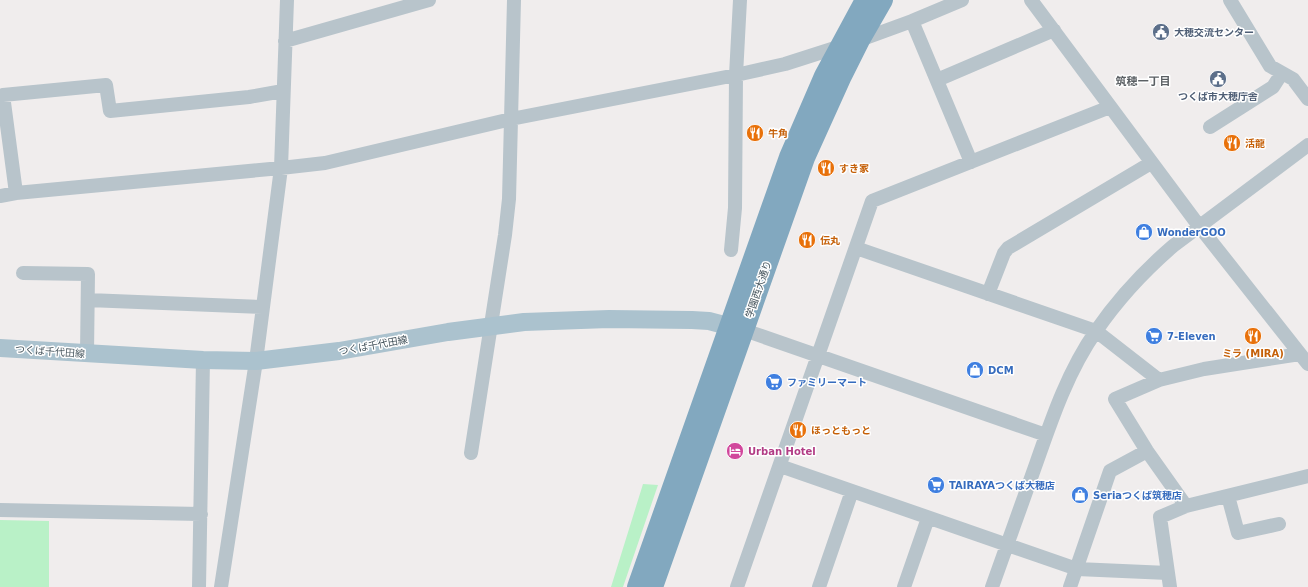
<svg xmlns="http://www.w3.org/2000/svg" width="1308" height="587" font-family="'DejaVu Sans','Noto Sans JP',sans-serif">
	<style>
		.green { fill: #b9f1c7 }
		.lines { fill: none; stroke-linecap: round; stroke-linejoin: round }
		.minor { stroke: #b8c4cb; stroke-width: 14 }
		.major { stroke: #abc2ce; stroke-width: 18 }
		.highway { stroke: #82a8bf; stroke-width: 20 }
		.labels { text-anchor: middle; stroke-width: 3; stroke-linejoin: round; paint-order: stroke }
		.service-label { font-size: 10px; font-weight: bold; fill: #4e5e75; stroke: #fff; text-anchor: start }
		.food-label { font-size: 10px; font-weight: bold; fill: #c56008; stroke: #fff; text-anchor: start }
		.shop-label { font-size: 10px; font-weight: bold; fill: #366cbe; stroke: #fff; text-anchor: start }
		.street-label { font-size: 10px; fill: #45545c; stroke: #fff }
		.hotel-label { font-size: 10px; font-weight: bold; fill: #b23c85; stroke: #fff; text-anchor: start }
		.neighbourhood-label { font-size: 11px; font-weight: bold; fill: #5a5f63; stroke: #fff }
	</style>
	<rect width="100%" height="100%" fill="#f0eded"/>
	<path class="green" d="M 643,484 L 658,485 L 623,587 L 611,587 Z
		M 0,520 L 49,521 L 49,587 L 0,587 Z"/>
	<g class="lines">
		<path class="minor" d="M 1031,0 L 1199,226 L 1308,364
			M 1230,0 L 1270,66 L 1293,79 L 1308,99
			M 912,21 L 971,162
			M 285,41 L 429,0
			M 937,80 L 1054,30
			M 1210,127 L 1273,87 L 1282,73
			M 16,193 L 3,95 L 106,85 L 110,111 L 249,97 L 283,91
			M 0,196 L 16,193 L 281,168 L 325,163 L 511,119 L 736,75 L 785,64 L 860,40 L 912,21 L 962,0
			M 856,248 L 1096,331 L 1159,380
			M 731,250 L 735,208 L 736,75 L 740,0
			M 23,273 L 88,274 L 87,353
			M 988,294 L 1004,253 L 1008,248 L 1151,163
			M 88,300 L 262,307
			M 744,330 L 1046,435
			M 471,453 L 505,235 L 509,199 L 514,0
			M 780,466 L 1077,569 L 1168,573
			M 1228,496 L 1238,533 L 1279,524
			M 1186,506 L 1147,451 L 1115,399 L 1159,380 L 1204,369 L 1300,354
			M 0,510 L 201,514
			M 199,587 L 203,360
			M 221,587 L 256,361 L 281,168 L 287,0
			M 737,587 L 872,201 L 1110,107
			M 819,587 L 852,491
			M 904,587 L 928,518
			M 992,587 C 1007,546 1021,505 1036,464 C 1052,418 1068,371 1096,331 C 1118,299 1144,271 1173,246 L 1308,145
			M 1070,587 L 1110,471 L 1147,451
			M 1170,587 L 1160,517 L 1186,506 L 1308,476"/>
		<path class="major" d="M 0,348 L 203,360 L 256,361 L 339,351 L 448,332 L 524,322 L 609,319 L 692,320 L 709,321 L 743,330"/>
		<path class="highway" d="M 637,587 L 789,157 L 824,76 L 865,0
			M 653,587 L 805,158 L 842,76 L 860,40 L 883,0"/>
	</g>
	<defs>
		<symbol id="civic-disc" viewBox="-11 -11 22 22"><circle r="9.5" fill="#5c6f8a" stroke="#fff"/><path d="M-.6-6.5H3V-4.5H.6V-3L4-1V1h2V6H-6V1h2V-1L-.6-3ZM-1.2 2.5V6h2.4V2.5Z" fill="#fff"/></symbol>
		<symbol id="restaurant-disc" viewBox="-11 -11 22 22"><circle r="9.5" fill="#e8710a" stroke="#fff"/><path d="M-5-6h1v4h1v-4h1v4h1v-4h1v5L-1.5 .5V6h-2V.5L-5-1ZM5-6V6H3V1.5H1.5Q1.5-4 5-6Z" fill="#fff"/></symbol>
		<symbol id="shop-disc" viewBox="-11 -11 22 22"><circle r="9.5" fill="#3f7fe0" stroke="#fff"/><path d="M-5-2.5h2.3a2.7 3.5 0 0 1 5.4 0H5L5.5 6h-11ZM-1.5-2.5h3a1.5 2.3 0 0 0-3 0Z" fill="#fff"/></symbol>
		<symbol id="supermarket-disc" viewBox="-11 -11 22 22"><circle r="9.5" fill="#3f7fe0" stroke="#fff"/><path d="M-6-5.5h2.5l.6 2H6L4.5 2H-2.5L-4.4-4H-6ZM-1.5 3.2a1.3 1.3 0 1 0 .1 0ZM3 3.2a1.3 1.3 0 1 0 .1 0Z" fill="#fff"/></symbol>
		<symbol id="hotel-disc" viewBox="-11 -11 22 22"><circle r="9.5" fill="#d1479c" stroke="#fff"/><path d="M-6-4.5h1.5V1H6V5H4.5V3h-9V5H-6ZM-4 0a1.8 1.8 0 1 1 3.6 0ZM.5 0V-2.5h3Q6-2.5 6 0Z" fill="#fff"/></symbol>
	</defs>
	<g fill-rule="evenodd">
		<use href="#civic-disc" x="1151" y="22" width="20" height="20"/>
		<use href="#civic-disc" x="1208" y="69" width="20" height="20"/>
		<use href="#restaurant-disc" x="745" y="123" width="20" height="20"/>
		<use href="#restaurant-disc" x="1222" y="133" width="20" height="20"/>
		<use href="#restaurant-disc" x="816" y="158" width="20" height="20"/>
		<use href="#shop-disc" x="1134" y="222" width="20" height="20"/>
		<use href="#restaurant-disc" x="797" y="230" width="20" height="20"/>
		<use href="#supermarket-disc" x="1144" y="326" width="20" height="20"/>
		<use href="#restaurant-disc" x="1243" y="326" width="20" height="20"/>
		<use href="#shop-disc" x="965" y="360" width="20" height="20"/>
		<use href="#supermarket-disc" x="764" y="372" width="20" height="20"/>
		<use href="#restaurant-disc" x="788" y="420" width="20" height="20"/>
		<use href="#hotel-disc" x="725" y="441" width="20" height="20"/>
		<use href="#supermarket-disc" x="926" y="475" width="20" height="20"/>
		<use href="#shop-disc" x="1070" y="485" width="20" height="20"/>
	</g>
	<g class="labels">
		<g class="service-label">
			<text x="1174" y="36">大穂交流センター</text>
			<text x="1218" y="100" text-anchor="middle">つくば市大穂庁舎</text>
		</g>
		<g class="food-label">
			<text x="768" y="137">牛角</text>
			<text x="1245" y="147">活龍</text>
			<text x="839" y="172">すき家</text>
			<text x="820" y="244">伝丸</text>
			<text x="1253" y="357" text-anchor="middle">ミラ (MIRA)</text>
			<text x="811" y="434">ほっともっと</text>
		</g>
		<g class="shop-label">
			<text x="1157" y="236">WonderGOO</text>
			<text x="1167" y="340">7-Eleven</text>
			<text x="988" y="374">DCM</text>
			<text x="787" y="386">ファミリーマート</text>
			<text x="949" y="489">TAIRAYAつくば大穂店</text>
			<text x="1093" y="499">Seriaつくば筑穂店</text>
		</g>
		<g class="street-label">
			<text transform="translate(758 289) rotate(-71)" y="4">学園西大通り</text>
			<text transform="translate(373 345) rotate(-10)" y="4">つくば千代田線</text>
			<text transform="translate(50 351) rotate(4)" y="4">つくば千代田線</text>
		</g>
		<g class="hotel-label">
			<text x="748" y="455">Urban Hotel</text>
		</g>
		<g class="neighbourhood-label">
			<text x="1143" y="85">筑穂一丁目</text>
		</g>
	</g>
</svg>
